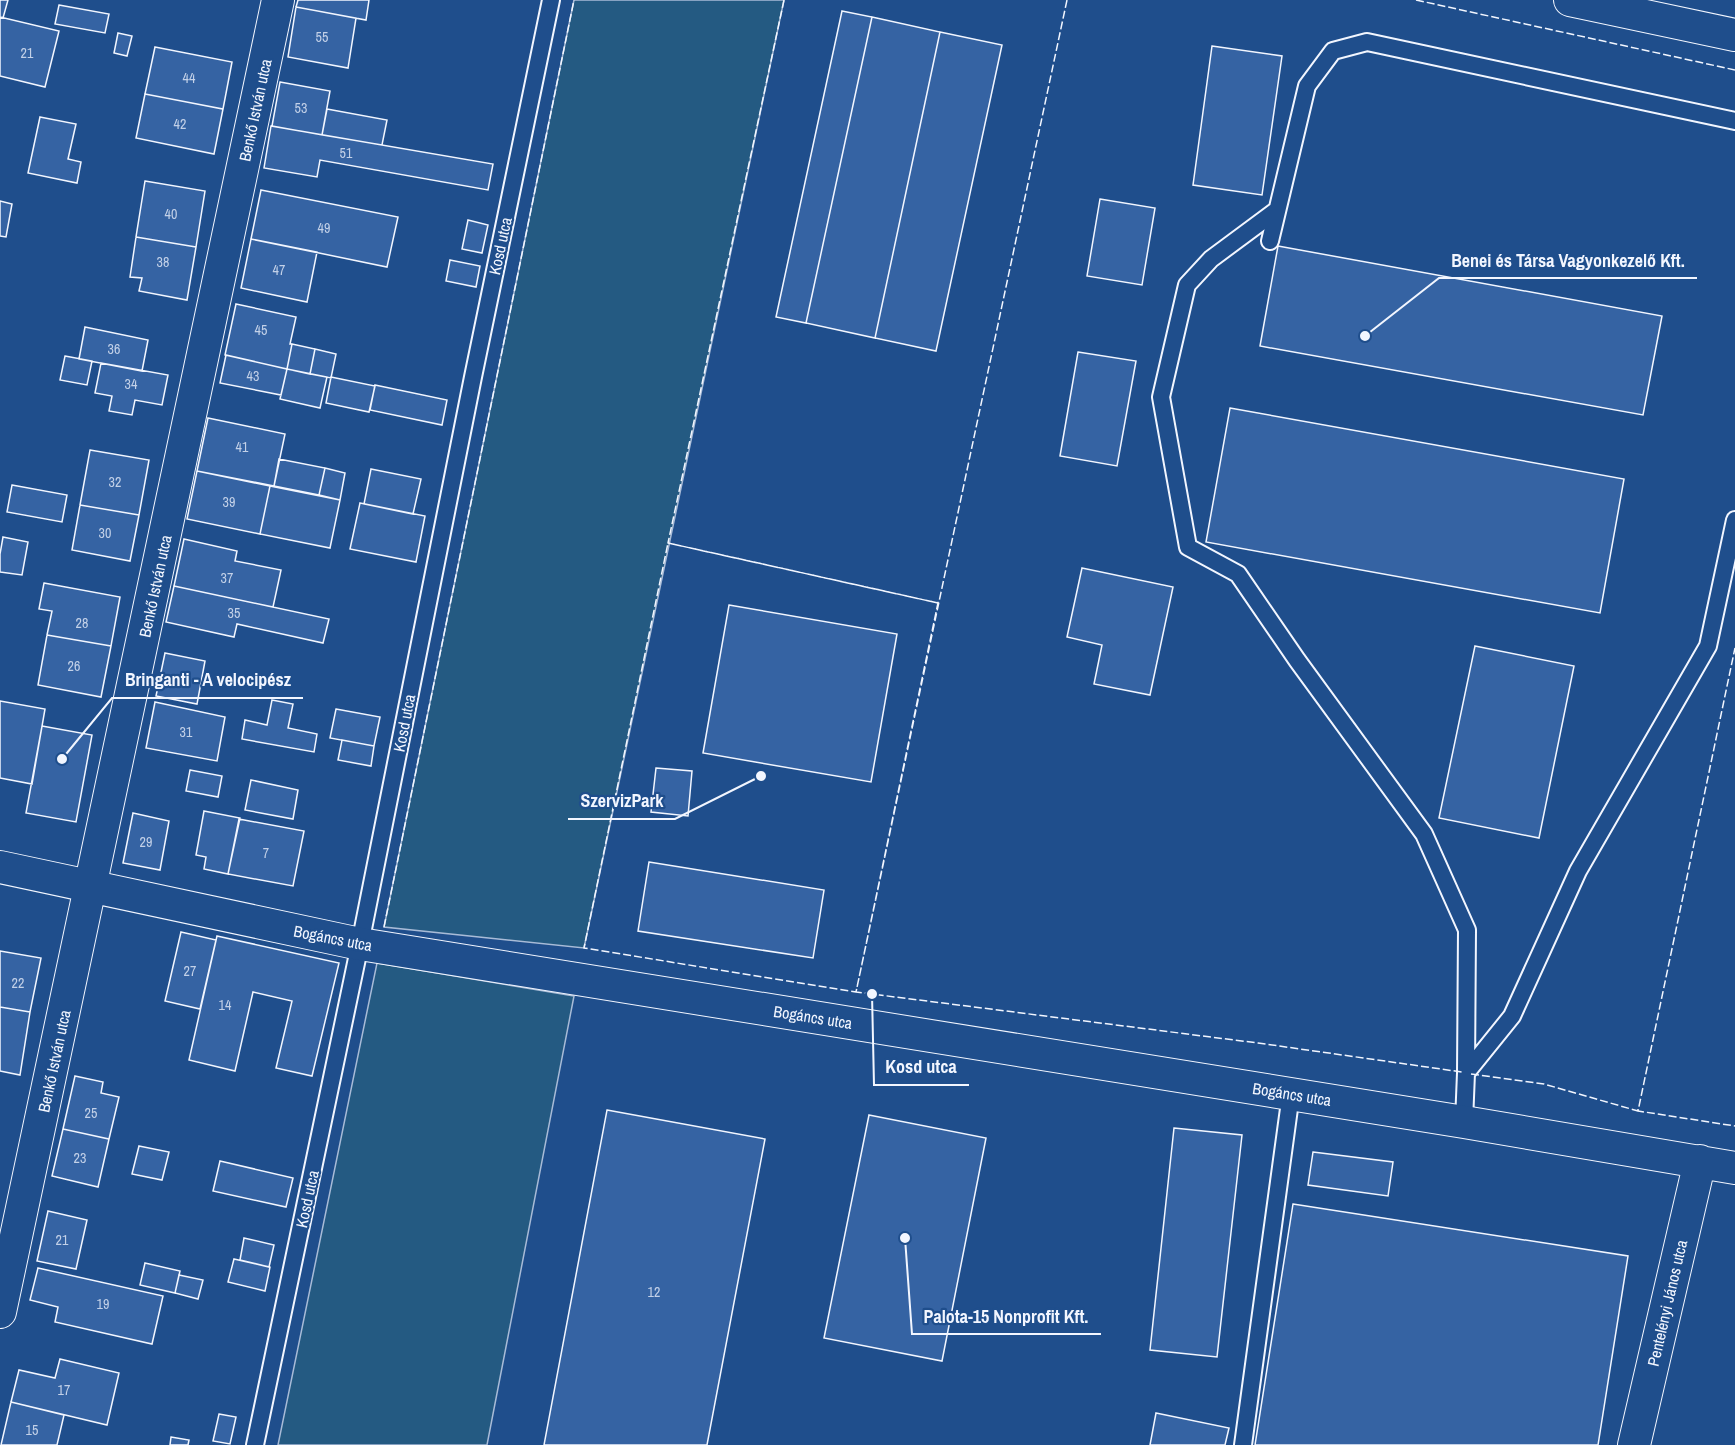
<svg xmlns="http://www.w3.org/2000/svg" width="1735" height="1445" font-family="'Archivo Narrow',sans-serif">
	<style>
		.green { fill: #245a82; stroke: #a8bbd7; stroke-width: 1.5 }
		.building { fill: #3563a3; stroke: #f2f6ff; stroke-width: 1.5 }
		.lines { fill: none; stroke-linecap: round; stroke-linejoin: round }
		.service-casing { stroke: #f2f6ff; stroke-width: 20 }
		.minor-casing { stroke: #f2f6ff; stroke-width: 34 }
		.service { stroke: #1f4e8c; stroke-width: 16 }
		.minor { stroke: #1f4e8c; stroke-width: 32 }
		.fence { stroke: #f2f6ff; stroke-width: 1.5; stroke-dasharray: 8 3; stroke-linecap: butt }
		.labels { text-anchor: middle; stroke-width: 4.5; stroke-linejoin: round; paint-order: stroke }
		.number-label { font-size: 14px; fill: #c3d1e8 }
		.street-label { font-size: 16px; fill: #f2f6ff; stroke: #1f4e8c }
		.leader { fill: none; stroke: #f2f6ff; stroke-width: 2 }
		.callout-dot { fill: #f2f6ff; stroke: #1f4e8c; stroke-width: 2 }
		.callout-label { font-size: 18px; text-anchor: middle; font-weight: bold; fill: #f2f6ff; stroke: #1f4e8c; stroke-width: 4.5; stroke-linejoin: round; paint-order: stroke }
	</style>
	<rect width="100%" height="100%" fill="#1f4e8c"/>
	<path class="green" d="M 574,0 L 784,0 L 584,948 L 384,927 Z
		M 377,963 L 574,996 L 487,1445 L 278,1445 Z"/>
	<path class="building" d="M 0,0 L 8,0 L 3,18 L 0,17 Z
		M 298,0 L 369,0 L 366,20 L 296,7 Z
		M 59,5 L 109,14 L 105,33 L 55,24 Z
		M 296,7 L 356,18 L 348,68 L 288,57 Z
		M 842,11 L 872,17 L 806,323 L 776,317 Z
		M 0,17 L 59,31 L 45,87 L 0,76 Z
		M 872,17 L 940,32 L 875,338 L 806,323 Z
		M 940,32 L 1002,45 L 936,351 L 875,338 Z
		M 118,33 L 132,36 L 127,56 L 114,53 Z
		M 1212,46 L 1282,56 L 1262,195 L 1193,185 Z
		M 155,47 L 232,62 L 223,109 L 145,94 Z
		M 280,82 L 330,91 L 322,135 L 272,126 Z
		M 145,94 L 223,109 L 214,154 L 136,138 Z
		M 327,109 L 387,120 L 382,145 L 322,135 Z
		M 40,117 L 76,124 L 68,159 L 81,162 L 77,183 L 28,173 Z
		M 271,126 L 493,164 L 488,190 L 320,160 L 317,177 L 264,168 Z
		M 145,181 L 205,191 L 196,247 L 136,237 Z
		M 261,190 L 398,217 L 387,267 L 251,239 Z
		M 1100,199 L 1155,208 L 1142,285 L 1087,276 Z
		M 0,201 L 12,204 L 6,237 L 0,236 Z
		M 468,220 L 488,225 L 482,253 L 462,249 Z
		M 136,237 L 196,247 L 187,300 L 139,291 L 142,278 L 130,277 Z
		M 251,239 L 317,252 L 307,302 L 241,288 Z
		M 1278,246 L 1662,316 L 1643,415 L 1260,346 Z
		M 450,260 L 480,266 L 476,287 L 446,281 Z
		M 236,304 L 296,317 L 290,344 L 292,344 L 287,369 L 225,355 Z
		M 85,327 L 148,340 L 142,371 L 79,359 Z
		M 292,344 L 315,349 L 310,374 L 287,369 Z
		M 315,349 L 336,354 L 331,378 L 310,374 Z
		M 1078,352 L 1136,361 L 1117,466 L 1060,456 Z
		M 226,355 L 287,369 L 281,395 L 220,383 Z
		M 65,356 L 92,361 L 87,385 L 60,380 Z
		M 101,363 L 168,375 L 162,405 L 135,400 L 132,415 L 109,411 L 112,396 L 95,393 Z
		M 287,369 L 327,377 L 320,408 L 280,399 Z
		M 331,377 L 375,386 L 369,412 L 326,403 Z
		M 375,385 L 447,400 L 442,425 L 370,410 Z
		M 1230,408 L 1624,479 L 1600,613 L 1206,542 Z
		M 208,418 L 285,434 L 274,486 L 197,471 Z
		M 90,450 L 149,460 L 139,515 L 80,505 Z
		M 279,459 L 325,468 L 319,495 L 274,486 Z
		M 325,468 L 345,473 L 340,500 L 319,495 Z
		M 371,469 L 421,479 L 413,514 L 364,504 Z
		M 197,471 L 270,486 L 260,534 L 187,519 Z
		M 12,485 L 67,495 L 62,522 L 7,512 Z
		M 270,486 L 340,500 L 330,548 L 260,534 Z
		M 360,503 L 425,516 L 416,562 L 350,549 Z
		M 80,505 L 139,515 L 130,561 L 72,550 Z
		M 3,537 L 28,542 L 22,575 L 0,572 L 0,554 Z
		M 184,539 L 237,551 L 235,561 L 281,570 L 273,607 L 174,586 Z
		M 1082,568 L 1173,587 L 1150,695 L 1094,684 L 1102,645 L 1067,637 Z
		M 44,583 L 120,597 L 111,646 L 47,635 L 52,611 L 39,609 Z
		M 174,586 L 329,619 L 323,643 L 237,624 L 234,637 L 166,622 Z
		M 729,605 L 897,634 L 871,782 L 703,753 Z
		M 47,635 L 111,646 L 101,697 L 38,685 Z
		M 1475,646 L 1574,666 L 1539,838 L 1439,818 Z
		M 165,653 L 205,661 L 197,704 L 156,696 Z
		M 272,700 L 293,704 L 288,728 L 317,734 L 314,752 L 242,739 L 245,720 L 267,725 Z
		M 0,701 L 45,709 L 32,784 L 0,778 Z
		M 155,702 L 225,717 L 217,761 L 146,748 Z
		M 336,709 L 380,717 L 374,746 L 330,738 Z
		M 42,726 L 92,735 L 76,822 L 26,813 Z
		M 342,740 L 374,746 L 371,766 L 338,760 Z
		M 656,768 L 692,771 L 688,816 L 651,812 Z
		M 190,770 L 222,776 L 218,797 L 186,791 Z
		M 251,780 L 298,790 L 293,819 L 245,810 Z
		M 204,811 L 240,818 L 228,874 L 204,869 L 206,857 L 196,855 Z
		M 133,813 L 169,821 L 160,870 L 123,863 Z
		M 239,819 L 304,831 L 293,886 L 228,874 Z
		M 649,862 L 824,890 L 813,958 L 638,931 Z
		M 181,932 L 216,940 L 200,1009 L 165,1001 Z
		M 217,936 L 339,963 L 312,1076 L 276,1068 L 292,1001 L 253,992 L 235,1071 L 189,1060 Z
		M 0,951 L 41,958 L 30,1012 L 0,1007 Z
		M 0,1007 L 30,1012 L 20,1075 L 0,1071 Z
		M 75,1076 L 103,1082 L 101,1093 L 119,1097 L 109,1139 L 63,1129 Z
		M 607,1110 L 765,1139 L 707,1445 L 544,1445 Z
		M 869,1115 L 986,1138 L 942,1361 L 824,1338 Z
		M 1174,1128 L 1242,1135 L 1217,1357 L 1150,1350 Z
		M 63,1129 L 109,1139 L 98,1187 L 52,1176 Z
		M 139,1146 L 169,1152 L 162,1180 L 132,1174 Z
		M 1313,1152 L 1393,1162 L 1388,1196 L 1308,1185 Z
		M 220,1161 L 293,1178 L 286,1207 L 213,1191 Z
		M 1293,1204 L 1628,1256 L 1598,1445 L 1255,1445 Z
		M 48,1211 L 87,1220 L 76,1269 L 37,1261 Z
		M 244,1238 L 274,1245 L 269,1267 L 240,1260 Z
		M 234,1259 L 270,1267 L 265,1291 L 228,1282 Z
		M 145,1263 L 180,1271 L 175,1293 L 140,1285 Z
		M 38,1268 L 163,1296 L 152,1344 L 55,1322 L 58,1307 L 30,1300 Z
		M 179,1275 L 203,1280 L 198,1299 L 175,1293 Z
		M 60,1359 L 119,1373 L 107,1425 L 11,1402 L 19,1370 L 55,1378 Z
		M 11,1402 L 64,1415 L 57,1445 L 1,1445 Z
		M 1156,1413 L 1229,1428 L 1225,1445 L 1150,1445 Z
		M 219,1414 L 236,1417 L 230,1444 L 213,1441 Z
		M 171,1437 L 189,1440 L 188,1445 L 170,1445 Z"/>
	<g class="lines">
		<defs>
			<path id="service" d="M 1277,210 L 1211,259 L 1187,285 L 1161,397 L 1188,547 L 1238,574 L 1297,660 L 1424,834 L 1467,930 L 1466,1073 L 1464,1122
				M 1270,241 L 1307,86 L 1333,51 L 1367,42 L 1735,121
				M 1466,1073 L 1512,1016 L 1578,871 L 1708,646 L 1735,520
				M 255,1445 L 360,944 L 473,377 L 551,0
				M 1243,1445 L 1291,1094"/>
			<path id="minor" d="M 1570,0 L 1735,35
				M 0,867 L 360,944 L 1464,1122 L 1735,1168
				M 0,1312 L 278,0
				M 1634,1445 L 1700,1161"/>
		</defs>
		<use href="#service" class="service-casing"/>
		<use href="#minor" class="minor-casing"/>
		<use href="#service" class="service"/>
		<use href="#minor" class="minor"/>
		<path class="fence" d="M 784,0 L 668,543 L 938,603 L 938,601
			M 1067,0 L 856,992 L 1258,1043 L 1462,1072
			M 1416,0 L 1735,70
			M 668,543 L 938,603 L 856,992 L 584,948 Z
			M 384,927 L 574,0
			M 1471,1074 L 1544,1084 L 1638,1111 L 1735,648
			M 1638,1109 L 1638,1111 L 1735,1126"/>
	</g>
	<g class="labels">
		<g class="number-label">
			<text x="322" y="42">55</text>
			<text x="27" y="58">21</text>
			<text x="189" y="83">44</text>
			<text x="301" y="113">53</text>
			<text x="180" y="129">42</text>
			<text x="346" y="158">51</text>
			<text x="171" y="219">40</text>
			<text x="324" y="233">49</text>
			<text x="163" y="267">38</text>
			<text x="279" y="275">47</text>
			<text x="261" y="335">45</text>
			<text x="114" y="354">36</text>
			<text x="253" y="381">43</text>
			<text x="131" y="389">34</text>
			<text x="242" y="452">41</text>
			<text x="115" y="487">32</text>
			<text x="229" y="507">39</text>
			<text x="105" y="538">30</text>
			<text x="227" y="583">37</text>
			<text x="234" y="618">35</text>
			<text x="82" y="628">28</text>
			<text x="74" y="671">26</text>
			<text x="186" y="737">31</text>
			<text x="146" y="847">29</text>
			<text x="266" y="858">7</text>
			<text x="190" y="976">27</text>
			<text x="18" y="988">22</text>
			<text x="225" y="1010">14</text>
			<text x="91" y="1118">25</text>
			<text x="80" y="1163">23</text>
			<text x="62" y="1245">21</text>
			<text x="654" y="1297">12</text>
			<text x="103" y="1309">19</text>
			<text x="64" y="1395">17</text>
			<text x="32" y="1435">15</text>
		</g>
		<g class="street-label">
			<text transform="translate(255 110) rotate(-78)" y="6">Benkő István utca</text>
			<text transform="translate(500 246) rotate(-78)" y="6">Kosd utca</text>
			<text transform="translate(155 586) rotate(-78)" y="6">Benkő István utca</text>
			<text transform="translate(404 723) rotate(-79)" y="6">Kosd utca</text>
			<text transform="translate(333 938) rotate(11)" y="6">Bogáncs utca</text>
			<text transform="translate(813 1017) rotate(9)" y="6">Bogáncs utca</text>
			<text transform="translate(54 1061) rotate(-78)" y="6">Benkő István utca</text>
			<text transform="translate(1292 1094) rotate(9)" y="6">Bogáncs utca</text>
			<text transform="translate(307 1199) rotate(-78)" y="6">Kosd utca</text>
			<text transform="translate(1667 1303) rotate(-77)" y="6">Pentelényi János utca</text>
		</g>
	</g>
	<path class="leader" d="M1365 336L1439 278H1697M62 759L112 698H303M761 776L675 819H568M872 994L874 1085H969M905 1238L912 1334H1101"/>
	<g class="callout-dot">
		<circle cx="1365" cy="336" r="6"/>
		<circle cx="62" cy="759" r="6"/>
		<circle cx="761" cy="776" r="6"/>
		<circle cx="872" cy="994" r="6"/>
		<circle cx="905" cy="1238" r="6"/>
	</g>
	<g class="callout-label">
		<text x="1568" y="267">Benei és Társa Vagyonkezelő Kft.</text>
		<text x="208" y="686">Bringanti - A velocipész</text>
		<text x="622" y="807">SzervizPark</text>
		<text x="921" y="1073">Kosd utca</text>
		<text x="1006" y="1323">Palota-15 Nonprofit Kft.</text>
	</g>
</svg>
